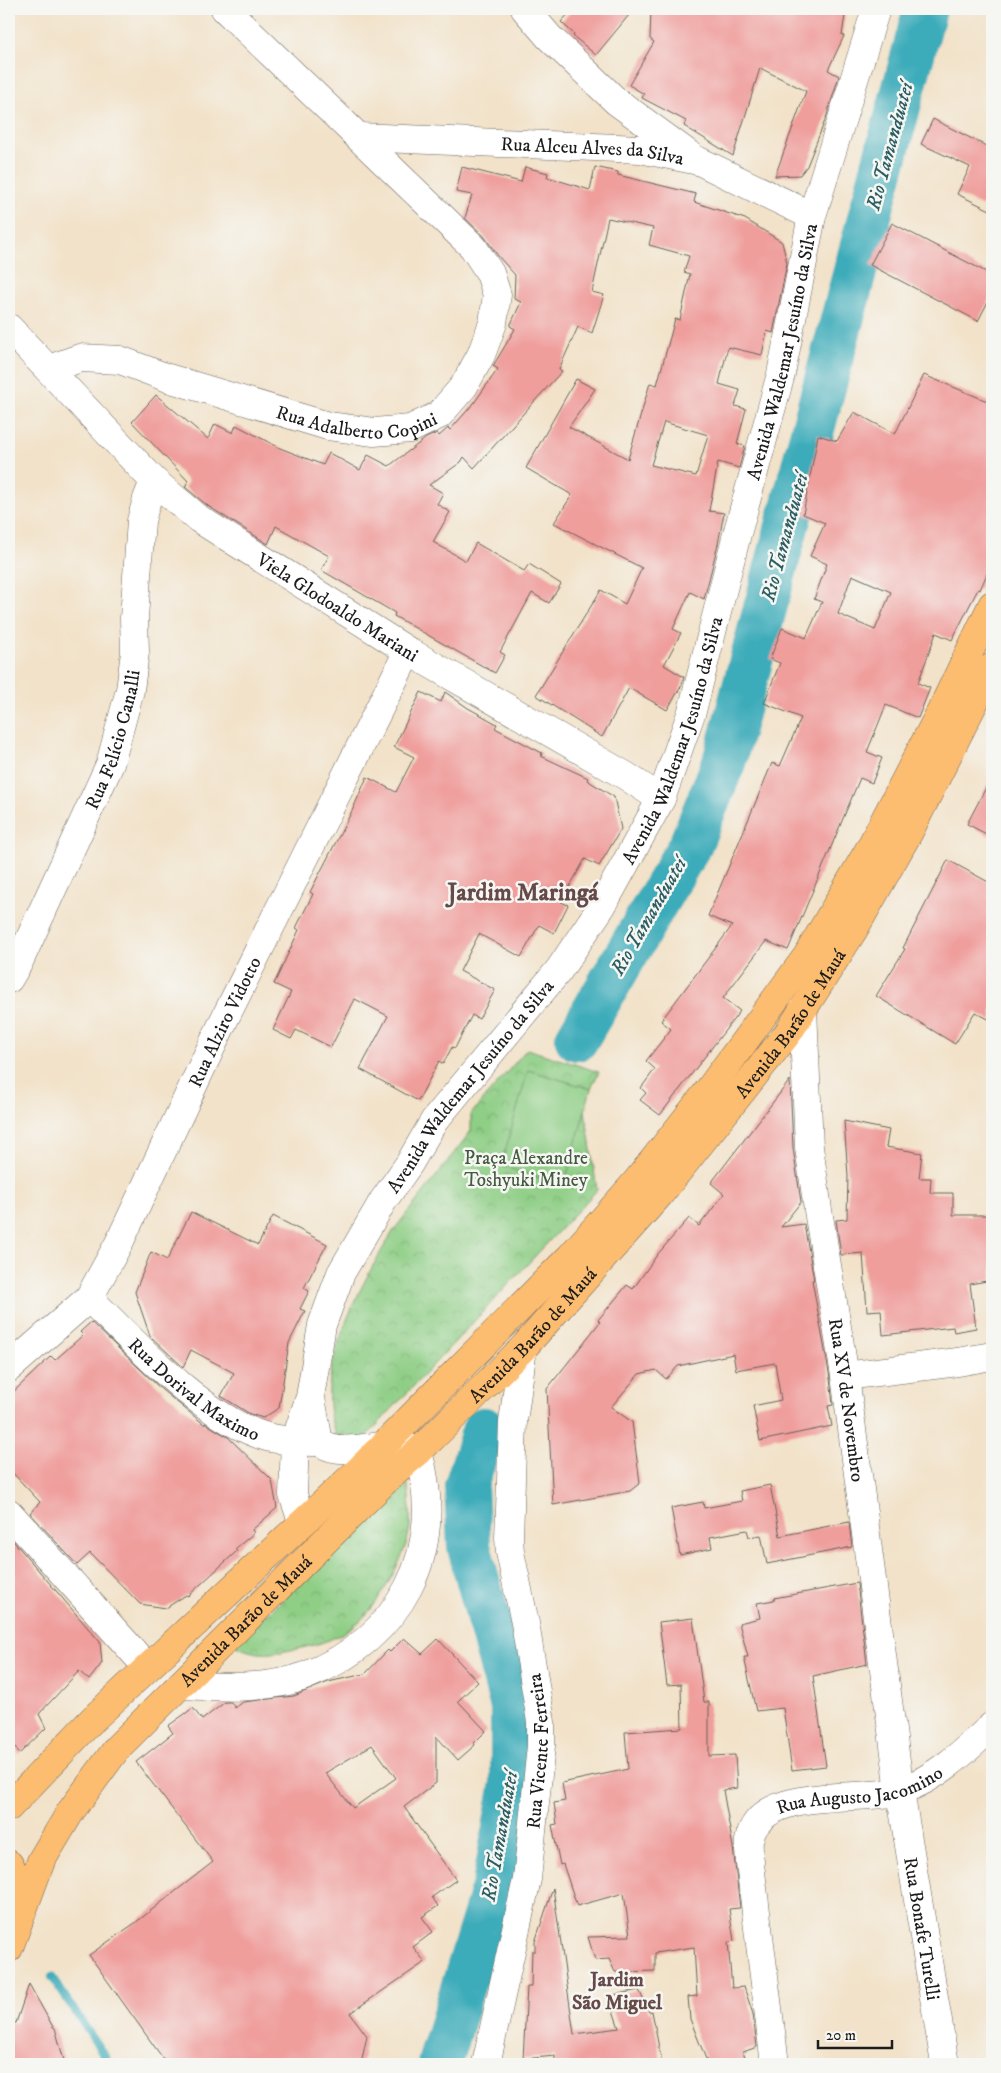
<svg xmlns="http://www.w3.org/2000/svg" width="1001" height="2073" font-family="'IM FELL DW Pica',serif">
	<style>
		.park { fill: url(#park-crowns); stroke: #557550 }
		.garden { fill: #8ece85; stroke: #557550 }
		.lines { fill: none; stroke-linecap: round; stroke-linejoin: round }
		.stream { stroke: #3dacba; stroke-width: 8 }
		.river { stroke: #3dacba; stroke-width: 44 }
		.building { fill: #ef9e9c; fill-rule: evenodd }
		.minor-casing { stroke: #676159; stroke-width: 29 }
		.major-casing { stroke: #676159; stroke-width: 29 }
		.minor { stroke: #fff; stroke-width: 28 }
		.major { stroke: #fcbd6f; stroke-width: 28 }
		.labels { text-anchor: middle; stroke-width: 5; stroke-linejoin: round; paint-order: stroke }
		.street-label { font-size: 19px; fill: #1c1c1c; stroke: #f6f6f2 }
		.park-label { font-size: 19px; fill: #445a41; stroke: #f6f6f2 }
		.water-label { font-size: 20px; font-style: italic; fill: #2b5d63; stroke: #f6f6f2 }
		.neighbourhood-label { font-size: 20px; font-weight: bold; fill: #664a49; stroke: #f6f6f2 }
		.district-label { font-size: 24px; font-weight: bold; fill: #664a49; stroke: #f6f6f2 }
	</style>
	<defs>
		<pattern id="park-crowns" width="20" height="18" patternUnits="userSpaceOnUse" patternTransform="scale(1.25)"><rect width="20" height="18" fill="#8ece85"/><path d="M2 6a3 3 0 1 1 6 0M12 15a3 3 0 1 1 6 0" fill="none" stroke="#7ab072"/></pattern>
	</defs>
	<rect width="100%" height="100%" fill="#f6f6f2"/>
	<filter id="ink" filterUnits="userSpaceOnUse"><feTurbulence type="fractalNoise" baseFrequency=".02" numOctaves="2"/><feDisplacementMap in="SourceGraphic" scale="10" xChannelSelector="R" yChannelSelector="G"/><feConvolveMatrix kernelMatrix="1 2 1 2 8 2 1 2 1" color-interpolation-filters="sRGB"/></filter>
	<filter id="wash" filterUnits="userSpaceOnUse"><feTurbulence type="fractalNoise" baseFrequency=".0096" numOctaves="4" result="noise"/><feDisplacementMap in="SourceGraphic" scale="20" xChannelSelector="R" yChannelSelector="G"/><feGaussianBlur stdDeviation="1.12" result="paint"/><feColorMatrix in="noise" values="0 0 0 0 0 0 0 0 0 0 0 0 0 0 0 0 0 1.4 0 .05"/><feComposite in="paint" operator="in"/></filter>
	<g filter="url(#wash)">
		<rect width="100%" height="100%" fill="#f2e2c9"/>
		<path class="park" d="M 527,1049 L 599,1072 L 584,1103 L 597,1190 L 362,1441 L 336,1435 C 309,1376 363,1280 394,1230 C 402,1219 411,1208 420,1197 C 437,1175 454,1153 471,1131 L 471,1114 Z
			M 408,1484 C 409,1498 411,1513 410,1526 C 408,1544 400,1561 392,1576 C 369,1620 346,1640 296,1649 C 272,1654 257,1657 234,1645 Z"/>
		<path class="garden" d="M 528,1070 L 591,1089 L 564,1185 L 501,1166 Z"/>
		<g class="lines">
			<path class="stream" d="M 52,1977 L 110,2064"/>
			<path class="river" d="M 577,1039 L 691,843 L 724,762 L 925,9
				M 439,2064 L 494,1885 L 512,1783 L 512,1706 L 469,1547 L 466,1486 L 484,1429"/>
		</g>
		<g id="blocks">
			<path class="building" d="M 573,9 L 634,9 L 596,55 L 573,36 L 574,34 L 561,22 Z
				M 651,9 L 846,9 L 842,35 L 844,36 L 828,70 L 839,76 L 826,118 L 807,166 L 800,175 L 775,176 L 806,91 L 760,68 L 733,156 L 684,126 L 686,121 L 642,98 L 644,94 L 629,85 L 654,42 L 650,39 Z
				M 933,119 L 992,149 L 992,211 L 957,194 L 970,167 L 921,144 Z
				M 462,167 L 521,182 L 525,167 L 548,173 L 547,177 L 590,190 L 595,167 L 618,172 L 618,175 L 696,194 L 694,202 L 745,219 L 782,242 L 787,263 L 773,333 L 767,331 L 762,355 L 728,347 L 719,384 L 740,390 L 735,406 L 746,409 L 737,444 L 745,446 L 739,468 L 718,462 L 709,511 L 724,513 L 718,544 L 704,599 L 690,592 L 673,629 L 681,633 L 664,665 L 684,677 L 682,685 L 667,710 L 629,688 L 602,737 L 536,695 L 601,590 L 625,604 L 642,568 L 554,523 L 572,495 L 526,468 L 576,379 L 595,389 L 569,427 L 628,459 L 650,383 L 657,385 L 675,319 L 680,320 L 690,274 L 684,272 L 689,256 L 649,245 L 653,228 L 608,218 L 592,292 L 604,295 L 592,333 L 578,327 L 559,369 L 562,371 L 474,468 L 464,457 L 461,462 L 429,485 L 443,493 L 437,504 L 450,512 L 433,542 L 466,561 L 476,543 L 524,571 L 529,564 L 561,584 L 549,603 L 532,593 L 500,652 L 505,655 L 495,673 L 394,616 L 395,613 L 321,570 L 329,556 L 276,526 L 268,544 L 208,506 L 185,487 L 188,481 L 132,422 L 156,395 L 208,439 L 215,424 L 233,433 L 236,425 L 280,448 L 323,465 L 329,453 L 360,470 L 368,455 L 389,466 L 426,438 L 437,433 L 439,436 L 448,428 L 450,430 L 474,403 L 498,369 L 493,366 L 515,329 L 510,326 L 521,302 L 514,299 L 515,275 L 498,256 L 484,236 L 465,218 L 472,195 L 456,192 ZM 664,422 L 708,435 L 696,476 L 651,465 Z
				M 892,223 L 992,275 L 992,294 L 978,321 L 870,265 Z
				M 924,375 L 992,403 L 992,562 L 980,590 L 978,589 L 952,640 L 936,633 L 918,683 L 930,688 L 918,718 L 886,705 L 867,752 L 882,758 L 872,783 L 860,778 L 788,950 L 766,941 L 723,998 L 740,1011 L 660,1115 L 640,1100 L 646,1093 L 641,1088 L 655,1069 L 646,1061 L 671,1029 L 661,1021 L 732,926 L 708,916 L 772,763 L 780,766 L 801,718 L 764,703 L 780,663 L 770,659 L 782,628 L 806,638 L 822,602 L 814,599 L 827,564 L 810,556 L 825,523 L 803,514 L 818,435 L 837,441 L 854,412 L 895,434 ZM 852,575 L 891,592 L 875,630 L 838,614 Z
				M 421,692 L 441,702 L 445,692 L 468,708 L 497,724 L 495,728 L 542,753 L 541,756 L 588,778 L 587,780 L 614,797 L 621,829 L 599,866 L 585,859 L 561,902 L 568,905 L 554,933 L 539,925 L 521,957 L 479,934 L 460,971 L 495,990 L 479,1019 L 472,1015 L 455,1048 L 452,1047 L 443,1064 L 439,1061 L 418,1101 L 360,1069 L 388,1016 L 355,999 L 331,1047 L 296,1030 L 291,1039 L 273,1030 L 291,992 L 274,984 L 299,930 L 296,928 L 313,894 L 310,892 L 352,811 L 367,777 L 396,792 L 414,757 L 394,747 Z
				M 992,776 L 992,837 L 967,824 Z
				M 948,860 L 992,884 L 992,1021 L 975,1012 L 955,1044 L 876,996 L 905,949 L 903,948 Z
				M 790,1080 L 793,1148 L 801,1202 L 781,1227 L 804,1224 L 814,1280 L 812,1280 L 830,1378 L 833,1405 L 828,1406 L 832,1426 L 760,1441 L 753,1406 L 781,1400 L 775,1363 L 736,1370 L 733,1354 L 678,1366 L 666,1379 L 656,1370 L 639,1374 L 611,1407 L 632,1422 L 640,1483 L 630,1491 L 553,1505 L 547,1389 L 600,1322 L 598,1320 L 627,1285 L 633,1289 L 657,1255 L 689,1218 L 699,1226 L 724,1194 L 711,1183 Z
				M 844,1121 L 889,1130 L 886,1147 L 922,1153 L 919,1178 L 931,1178 L 930,1193 L 953,1193 L 953,1215 L 992,1215 L 992,1280 L 970,1284 L 976,1328 L 954,1332 L 953,1327 L 883,1335 L 881,1310 L 867,1311 L 863,1253 L 841,1255 L 836,1220 L 847,1219 L 848,1176 Z
				M 191,1212 L 258,1245 L 273,1216 L 327,1244 L 304,1288 L 309,1291 L 300,1309 L 305,1311 L 289,1343 L 279,1408 L 263,1418 L 250,1414 L 221,1396 L 234,1373 L 191,1350 L 183,1367 L 150,1336 L 135,1292 L 151,1252 L 167,1260 Z
				M 91,1322 L 162,1390 L 205,1425 L 205,1423 L 228,1437 L 272,1480 L 277,1508 L 252,1530 L 254,1533 L 235,1549 L 237,1551 L 188,1596 L 186,1595 L 166,1608 L 140,1604 L 90,1553 L 77,1565 L 30,1513 L 40,1502 L 9,1469 L 9,1396 L 51,1356 L 55,1360 L 83,1335 L 80,1332 Z
				M 770,1485 L 780,1536 L 849,1522 L 852,1547 L 767,1564 L 761,1535 L 749,1537 L 747,1530 L 710,1537 L 712,1548 L 680,1555 L 671,1508 L 703,1502 L 704,1508 L 742,1501 L 740,1491 Z
				M 9,1536 L 100,1642 L 102,1663 L 89,1680 L 79,1671 L 39,1714 L 46,1728 L 19,1754 L 9,1735 Z
				M 857,1583 L 867,1664 L 813,1676 L 826,1766 L 792,1770 L 783,1708 L 756,1711 L 744,1657 L 748,1657 L 739,1623 L 760,1618 L 757,1603 L 774,1600 L 774,1598 Z
				M 693,1618 L 704,1702 L 709,1702 L 709,1756 L 735,1755 L 737,1788 L 723,1790 L 733,1847 L 740,1908 L 729,1909 L 734,1941 L 728,1942 L 732,1988 L 744,1987 L 753,2014 L 757,2047 L 743,2052 L 747,2064 L 708,2064 L 690,2019 L 688,1997 L 697,1996 L 694,1947 L 655,1953 L 655,1971 L 615,1972 L 609,1959 L 595,1960 L 588,1937 L 630,1936 L 624,1893 L 577,1906 L 563,1864 L 560,1865 L 552,1825 L 557,1824 L 554,1803 L 565,1801 L 562,1783 L 628,1769 L 625,1732 L 682,1728 L 681,1684 L 667,1685 L 659,1622 Z
				M 404,1638 L 422,1654 L 438,1639 L 478,1682 L 458,1701 L 486,1731 L 474,1743 L 475,1745 L 458,1760 L 436,1736 L 436,1783 L 404,1807 L 456,1880 L 432,1897 L 438,1906 L 422,1917 L 433,1932 L 413,1947 L 425,1962 L 350,2013 L 367,2036 L 361,2064 L 167,2064 L 89,1955 L 135,1923 L 213,1862 L 136,1762 L 173,1733 L 168,1726 L 193,1708 L 202,1720 L 225,1702 L 231,1702 L 235,1708 L 243,1702 L 294,1696 L 328,1682 L 365,1674 L 388,1650 L 390,1652 ZM 372,1745 L 396,1778 L 353,1808 L 325,1773 Z
				M 553,1888 L 574,2034 L 619,2028 L 608,1996 L 639,1990 L 649,2012 L 652,2011 L 662,2064 L 555,2064 L 555,2056 L 523,2059 L 527,1987 L 531,1987 L 532,1951 L 535,1951 L 535,1942 Z
				M 29,1984 L 53,2027 L 55,2028 L 65,2064 L 9,2064 L 9,2022 L 16,2023 Z"/>
		</g>
	</g>
	<g filter="url(#ink)">
		<use href="#blocks" fill-opacity="0" stroke="#676159" stroke-width="1"/>
		<g class="lines">
			<defs>
				<g id="minor">
					<path d="M 525,9 L 549,37 L 616,101 L 691,156"/>
					<path id="s1" d="M 359,137 L 640,149 L 699,161 L 812,216"/>
					<path id="s2" d="M 9,328 L 154,481 L 199,519 L 408,651 L 626,776 L 661,799"/>
					<path id="s3" d="M 49,369 L 80,358 L 120,360 L 168,378 L 328,426 L 374,432 L 410,429 L 439,415 L 464,386 L 481,355 L 493,323 L 497,295 L 490,273 L 473,247 L 225,9"/>
					<path id="s4" d="M 9,979 L 19,962 L 110,764 L 130,690 L 135,652 L 134,618 L 141,521 L 147,499 L 154,481"/>
					<path id="s5" d="M 803,1009 L 809,1147 L 818,1210 L 845,1376 L 900,1791 L 945,2064"/>
					<path id="s6" d="M 89,1298 C 136,1344 204,1419 267,1437 C 282,1441 298,1441 313,1442"/>
					<path id="s7" d="M 9,1368 L 89,1298 L 119,1243 L 225,1018 L 408,651"/>
					<path d="M 845,1376 L 958,1362 L 992,1356"/>
					<path d="M 9,1513 L 147,1667"/>
					<path id="s8" d="M 302,1521 L 293,1495 L 295,1441 L 310,1397 L 322,1325 L 341,1273 L 383,1201 L 409,1164 L 434,1121 L 559,970 L 602,906 L 661,799 L 692,711 L 737,534 L 781,374 L 812,216 L 876,9"/>
					<path d="M 180,1685 C 218,1687 268,1690 305,1676 C 401,1638 447,1552 418,1452 C 388,1433 350,1462 319,1442 L 311,1398"/>
					<path id="s9" d="M 486,2064 L 527,1879 L 541,1746 L 541,1722 L 525,1623 L 510,1552 L 509,1538 L 513,1422 L 523,1348"/>
					<path id="s10" d="M 775,2064 L 750,1864 C 750,1857 748,1848 749,1841 C 759,1783 861,1804 902,1790 C 937,1778 966,1750 992,1726"/>
				</g>
				<g id="major">
					<path d="M 9,1807 L 93,1719 L 358,1471 L 570,1257 L 636,1182 L 705,1095 L 807,956 L 871,846 L 939,715 L 992,605"/>
					<path d="M 9,1864 L 22,1886 L 20,1911"/>
					<path id="s11" d="M 9,1948 L 41,1861 L 71,1811 L 118,1747 L 394,1472 L 418,1452 L 523,1348 L 660,1194 L 788,1033 L 853,931 L 909,832 L 992,667"/>
				</g>
			</defs>
			<use href="#minor" class="minor-casing"/>
			<use href="#major" class="major-casing"/>
			<use href="#minor" class="minor"/>
			<use href="#major" class="major"/>
		</g>
	</g>
	<g class="labels">
		<g class="street-label">
			<text dy="7" stroke="none"><textPath href="#s1" startOffset="234">Rua Alceu Alves da Silva</textPath></text>
			<text dy="7" stroke="none"><textPath href="#s8" startOffset="1294">Avenida Waldemar Jesuíno da Silva</textPath></text>
			<text dy="7" stroke="none"><textPath href="#s3" startOffset="320">Rua Adalberto Copini</textPath></text>
			<text dy="7" stroke="none"><textPath href="#s2" startOffset="434">Viela Glodoaldo Mariani</textPath></text>
			<text dy="7" stroke="none"><textPath href="#s4" startOffset="262">Rua Felício Canalli</textPath></text>
			<text dy="7" stroke="none"><textPath href="#s8" startOffset="889">Avenida Waldemar Jesuíno da Silva</textPath></text>
			<text dy="7" stroke="none"><textPath href="#s7" startOffset="414">Rua Alziro Vidotto</textPath></text>
			<text dy="7" stroke="none"><textPath href="#s11" startOffset="1220">Avenida Barão de Mauá</textPath></text>
			<text dy="7" stroke="none"><textPath href="#s8" startOffset="484">Avenida Waldemar Jesuíno da Silva</textPath></text>
			<text dy="7" stroke="none"><textPath href="#s11" startOffset="815">Avenida Barão de Mauá</textPath></text>
			<text dy="7" stroke="none"><textPath href="#s6" startOffset="140">Rua Dorival Maximo</textPath></text>
			<text dy="7" stroke="none"><textPath href="#s5" startOffset="394">Rua XV de Novembro</textPath></text>
			<text dy="7" stroke="none"><textPath href="#s11" startOffset="410">Avenida Barão de Mauá</textPath></text>
			<text dy="7" stroke="none"><textPath href="#s9" startOffset="318">Rua Vicente Ferreira</textPath></text>
			<text dy="7" stroke="none"><textPath href="#s10" startOffset="355">Rua Augusto Jacomino</textPath></text>
			<text dy="7" stroke="none"><textPath href="#s5" startOffset="928">Rua Bonafe Turelli</textPath></text>
		</g>
		<g class="park-label">
			<text x="526" y="1164">Praça Alexandre<tspan x="526" dy="22">Toshyuki Miney</tspan></text>
		</g>
		<g class="water-label">
			<text transform="translate(889 146) rotate(-75)" y="7">Rio Tamanduateí</text>
			<text transform="translate(784 537) rotate(-75)" y="7">Rio Tamanduateí</text>
			<text transform="translate(648 916) rotate(-60)" y="7">Rio Tamanduateí</text>
			<text transform="translate(499 1836) rotate(-80)" y="7">Rio Tamanduateí</text>
		</g>
		<g class="neighbourhood-label">
			<text x="617" y="1986">Jardim<tspan x="617" dy="23">São Miguel</tspan></text>
		</g>
		<g class="district-label">
			<text x="523" y="900">Jardim Maringá</text>
		</g>
	</g>
	<rect width="1001" height="2073" fill="none" stroke="#f6f6f2" stroke-width="30"/>
	<path d="M818 2040v8h74v-8" fill="none" stroke="#1c1c1c" stroke-width="2.5"/>
	<text x="826" y="2040" font-size="15" fill="#1c1c1c" stroke="#f6f6f2" stroke-width="4" paint-order="stroke">20 m</text>
</svg>
